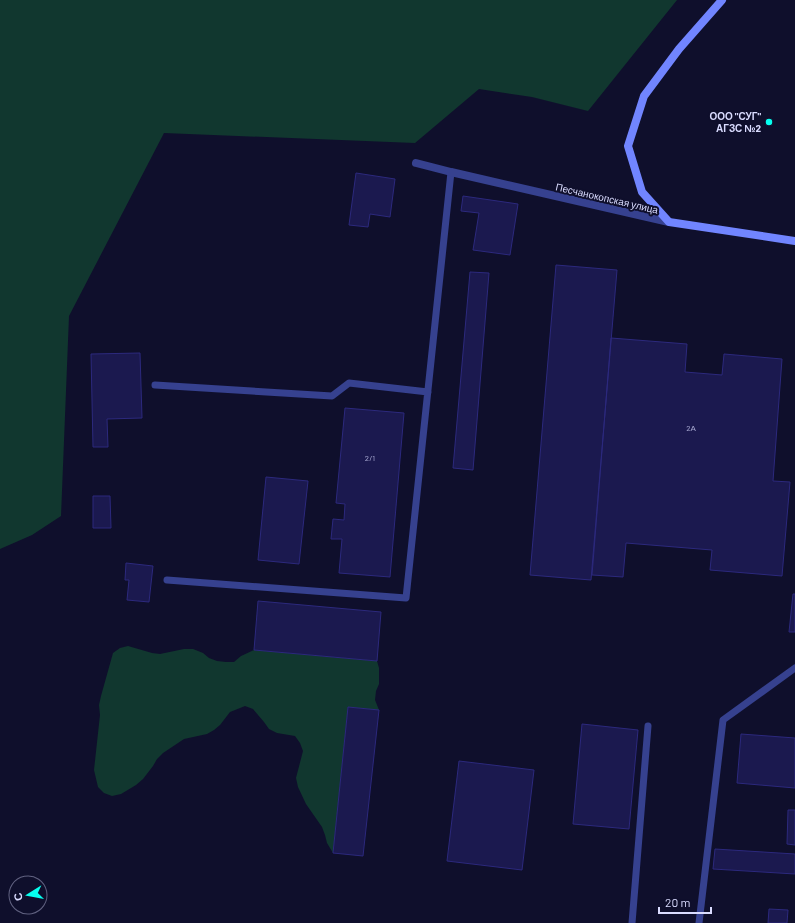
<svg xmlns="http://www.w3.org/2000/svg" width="795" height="923" font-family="Barlow,sans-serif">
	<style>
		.green { fill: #11372f }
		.building { fill: #1b194f; stroke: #2c297d }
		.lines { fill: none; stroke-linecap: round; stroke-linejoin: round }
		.lane { stroke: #36418f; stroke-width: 7 }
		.street { stroke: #36418f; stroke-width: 8 }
		.secondary { stroke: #7185ff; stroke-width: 8 }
		.poi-dot { fill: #06ffef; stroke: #0f0f2c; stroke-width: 1.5 }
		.labels { text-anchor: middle; stroke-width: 4; stroke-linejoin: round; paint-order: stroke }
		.number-label { font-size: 8px; fill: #aaabd3 }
		.poi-label { font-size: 10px; font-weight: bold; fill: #dadcff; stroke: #0f0f2c; text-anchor: end }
		.street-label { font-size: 10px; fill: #dadcff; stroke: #0f0f2c }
	</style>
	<rect width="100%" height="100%" fill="#0f0f2c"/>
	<path class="green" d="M 0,0 L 677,0 L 588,111 L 532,97 L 479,89 L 415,143 L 164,133 L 69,316 L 61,516 L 32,535 L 0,549 Z
		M 128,646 L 152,653 L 160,654 L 184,649 L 193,649 L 203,653 L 209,658 L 217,661 L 226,662 L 234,662 L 241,656 L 254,650 L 377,661 L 379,668 L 379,684 L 376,691 L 375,700 L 379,710 L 348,707 L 333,853 L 327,843 L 325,835 L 322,827 L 306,804 L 298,787 L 296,778 L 303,751 L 300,743 L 295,736 L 277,733 L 269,729 L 264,722 L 253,709 L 245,706 L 230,712 L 220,725 L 214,730 L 207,734 L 184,739 L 163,753 L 157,759 L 153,766 L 143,779 L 136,785 L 121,794 L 112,796 L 104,793 L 98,787 L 94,770 L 100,715 L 99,705 L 101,696 L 113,653 L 120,648 Z"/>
	<path class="building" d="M 356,173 L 395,179 L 390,217 L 370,214 L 368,227 L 349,225 Z
		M 463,196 L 518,204 L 510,255 L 473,250 L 479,213 L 461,211 Z
		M 556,265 L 617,270 L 591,580 L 530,575 Z
		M 470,272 L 489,273 L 473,470 L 453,468 Z
		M 611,338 L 687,344 L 685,372 L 722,375 L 724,354 L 782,359 L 773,481 L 790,482 L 782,576 L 710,570 L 712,550 L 626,543 L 623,577 L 592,575 Z
		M 140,353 L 142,418 L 107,419 L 108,447 L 93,447 L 91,354 Z
		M 345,408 L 404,413 L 390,577 L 339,573 L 342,539 L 331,539 L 333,519 L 344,520 L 345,504 L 336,503 Z
		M 266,477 L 308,481 L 299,564 L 258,560 Z
		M 93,496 L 110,496 L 111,528 L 93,528 Z
		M 126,563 L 153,566 L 149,602 L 127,600 L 129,580 L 125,580 Z
		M 793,594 L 795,594 L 795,632 L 789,632 Z
		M 258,601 L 381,612 L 377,661 L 254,650 Z
		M 348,707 L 379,710 L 363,856 L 333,853 Z
		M 582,724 L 638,730 L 629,829 L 573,824 Z
		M 741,734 L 795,738 L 795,788 L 737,783 Z
		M 459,761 L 534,770 L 522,870 L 447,861 Z
		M 788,810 L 795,810 L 795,845 L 787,844 Z
		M 715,849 L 795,854 L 795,874 L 713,869 Z
		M 769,909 L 788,910 L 787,923 L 768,923 Z"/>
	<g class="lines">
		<path class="lane" d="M 155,385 L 332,396 L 349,383 L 428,392
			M 167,580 L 406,598 L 451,172
			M 632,923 L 648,726
			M 699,923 L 723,720 L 795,668"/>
		<path class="street" d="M 416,163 L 451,172 L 669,222"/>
		<path class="secondary" d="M 722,0 L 679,49 L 644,96 L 628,146 L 642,192 L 669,222 L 795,241"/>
	</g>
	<circle class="poi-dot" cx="769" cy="122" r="4"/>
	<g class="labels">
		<g class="number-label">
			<text x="691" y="431">2А</text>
			<text x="370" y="461">2/1</text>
		</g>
		<g class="poi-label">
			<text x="761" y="120">ООО "СУГ"<tspan x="761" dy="12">АГЗС №2</tspan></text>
		</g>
		<g class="street-label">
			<text transform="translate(607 198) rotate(13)" y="4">Песчанокопская улица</text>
		</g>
	</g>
	<g transform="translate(28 895) rotate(259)"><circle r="19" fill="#0f0f2c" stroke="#606180"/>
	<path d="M0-3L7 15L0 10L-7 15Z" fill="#06ffef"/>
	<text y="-6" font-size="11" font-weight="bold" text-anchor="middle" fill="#dadcff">С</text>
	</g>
	<path d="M659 907v6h52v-6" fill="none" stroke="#dadcff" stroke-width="2"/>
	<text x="665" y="907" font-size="12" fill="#dadcff" stroke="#0f0f2c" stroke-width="3" paint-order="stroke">20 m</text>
</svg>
